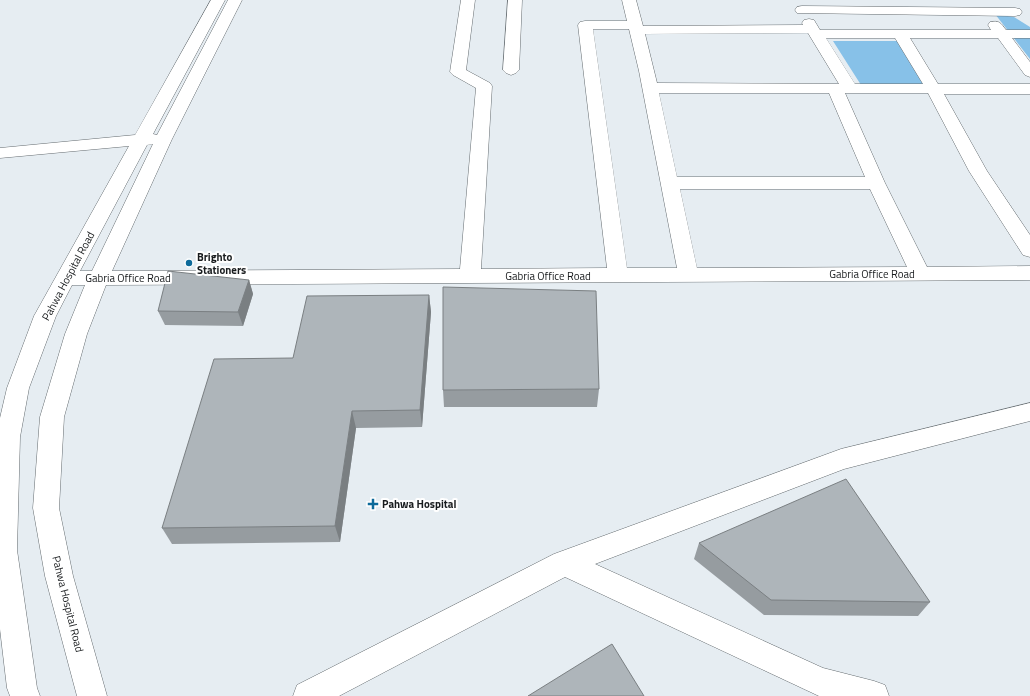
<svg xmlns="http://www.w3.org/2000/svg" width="1030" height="696" font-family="'Titillium Web',sans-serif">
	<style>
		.green { fill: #87c1e8 }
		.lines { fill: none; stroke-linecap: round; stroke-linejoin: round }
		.minor-casing { stroke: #656c70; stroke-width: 1 }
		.minor { fill: #fff; fill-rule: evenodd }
		.wall { fill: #969ca0 }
		.shaded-wall { fill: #7a7f82 }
		.building { fill: #aeb5ba; stroke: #7a7f82 }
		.poi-dot { fill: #0d6a9a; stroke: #fff; stroke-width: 1.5 }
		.labels { text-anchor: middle; stroke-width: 4; stroke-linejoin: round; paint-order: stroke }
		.poi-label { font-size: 11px; font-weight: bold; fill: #191c1e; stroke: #fff; text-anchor: start }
		.street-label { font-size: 11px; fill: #191c1e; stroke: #fff }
	</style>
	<rect width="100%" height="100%" fill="#e6edf2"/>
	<path class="green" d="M 995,14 L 1014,17 L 1030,27 L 1030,59 Z
		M 833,41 L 902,41 L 931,84 L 861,85 Z"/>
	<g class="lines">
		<defs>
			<path id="minor" d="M 211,0 L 225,0 L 153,134 L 157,135 L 228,0 L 242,0 L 172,139 L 112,271 L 460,269 L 476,88 L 453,75 L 450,72 L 461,0 L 475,0 L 466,70 L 490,83 L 492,86 L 481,269 L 607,268 L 578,25 L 580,22 L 585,21 L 627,21 L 622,0 L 636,0 L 643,26 L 803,25 L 802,23 L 804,20 L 809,19 L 814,20 L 820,30 L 991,30 L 988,25 L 990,22 C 999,20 1001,23 1006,30 L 1030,30 L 1030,38 L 1012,38 L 1030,62 L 1030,77 L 1025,75 L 998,38 L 910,38 L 938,84 L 1030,84 L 1030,94 L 944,94 L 987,171 L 1030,235 L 1030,257 L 1023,255 L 969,171 L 928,93 L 845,93 L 885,183 L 927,267 L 1030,266 L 1030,280 L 106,285 L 87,334 L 64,417 L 59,508 L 73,576 L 107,696 L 77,696 L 45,576 L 33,508 L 40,417 L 65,334 L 85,285 L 72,285 L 56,316 L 29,388 L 20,437 L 17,550 L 37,688 L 40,696 L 10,696 L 7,688 L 0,629 L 0,418 L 7,388 L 34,316 L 129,146 L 0,158 L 0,148 L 135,135 ZM 593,29 L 629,29 L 639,71 L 677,268 L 627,268 ZM 808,33 L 839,84 L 657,83 L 645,34 ZM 826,38 L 895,38 L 923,84 L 855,84 ZM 659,93 L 829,93 L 865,177 L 677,177 ZM 153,144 L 92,271 L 80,271 L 147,145 ZM 680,189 L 870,189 L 907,267 L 697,268 Z
				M 508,0 L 522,0 L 519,70 L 516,73 L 511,75 L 506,73 L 503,70 Z
				M 802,6 L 1015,8 L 1020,9 L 1022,12 L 1020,15 L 1015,16 L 797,13 L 795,10 L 797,7 Z
				M 1030,403 L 1030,421 L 844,469 L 595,564 L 823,668 L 874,681 L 885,685 L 889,696 L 819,696 L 565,577 L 339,696 L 293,696 L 297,685 L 554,554 L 841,449 Z"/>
		</defs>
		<use href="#minor" class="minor-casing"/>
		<use href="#minor" class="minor"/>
	</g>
	<path class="wall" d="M 249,280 L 253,294 L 243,326 L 165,325 L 158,311 Z
		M 429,295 L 431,312 L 422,427 L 356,428 L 340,542 L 172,544 L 162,528 L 293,358 Z
		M 599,389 L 597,407 L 444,407 L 443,390 Z
		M 699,543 L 930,602 L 918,616 L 764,615 L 694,559 Z"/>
	<path class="shaded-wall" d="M 249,280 L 253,294 L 243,326 L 238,312 Z
		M 429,295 L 431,312 L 422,427 L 420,410 Z
		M 352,411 L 356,428 L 340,542 L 335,526 Z"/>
	<path class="building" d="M 168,271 L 249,280 L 238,312 L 158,311 Z
		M 443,287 L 596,291 L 599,389 L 443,390 Z
		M 429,295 L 420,410 L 352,411 L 335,526 L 162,528 L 214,359 L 293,358 L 307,296 Z
		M 846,479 L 930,602 L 771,600 L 699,543 Z
		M 612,644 L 644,696 L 528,696 Z"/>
	<g class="poi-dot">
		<circle cx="189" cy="263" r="4"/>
		<path d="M371 498h4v4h4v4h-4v4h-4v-4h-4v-4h4z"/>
	</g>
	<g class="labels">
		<g class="poi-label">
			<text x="197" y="261">Brighto<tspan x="197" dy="13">Stationers</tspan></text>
			<text x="382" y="508">Pahwa Hospital</text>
		</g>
		<g class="street-label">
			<text x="872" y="278">Gabria Office Road</text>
			<text transform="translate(68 276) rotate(-62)" y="4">Pahwa Hospital Road</text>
			<text x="548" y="280">Gabria Office Road</text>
			<text x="128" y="282">Gabria Office Road</text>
			<text transform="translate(68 604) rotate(76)" y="4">Pahwa Hospital Road</text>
		</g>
	</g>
</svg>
